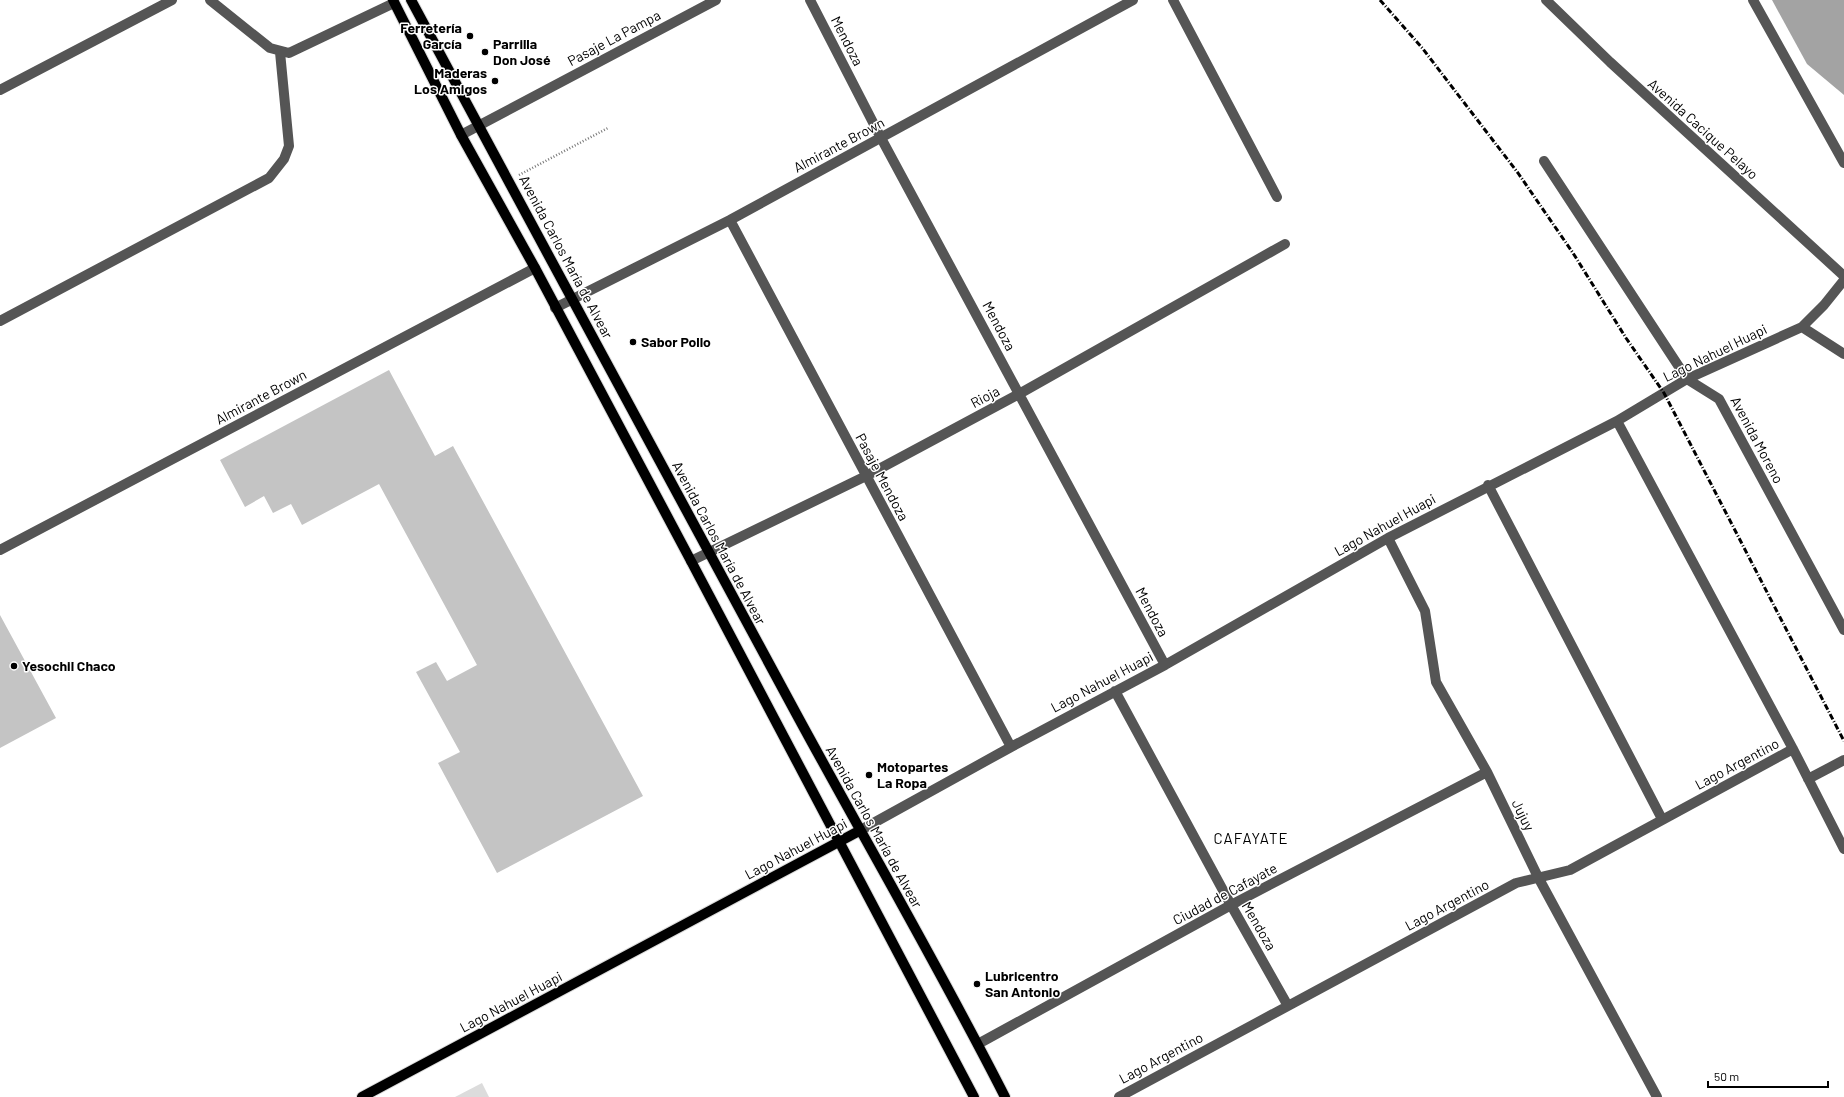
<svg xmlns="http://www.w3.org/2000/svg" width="1844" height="1097" font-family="Barlow,sans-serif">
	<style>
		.green { fill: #dcdcdc }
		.water { fill: #a3a3a3 }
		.building { fill: #c4c4c4 }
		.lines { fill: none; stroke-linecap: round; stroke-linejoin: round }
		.major-casing { stroke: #dbdbdb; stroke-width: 12 }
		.path { stroke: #777; stroke-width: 2.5; stroke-dasharray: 1 2; stroke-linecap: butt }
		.minor { stroke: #555; stroke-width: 10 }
		.major { stroke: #000; stroke-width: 10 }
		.rail { stroke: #000; stroke-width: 3; stroke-dasharray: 6 2 1 2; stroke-linecap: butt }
		.poi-dot { fill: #000; stroke: #fff; stroke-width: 1.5 }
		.labels { text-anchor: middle; stroke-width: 3; stroke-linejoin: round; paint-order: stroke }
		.poi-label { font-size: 14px; font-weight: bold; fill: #000; stroke: #fff; text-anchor: start }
		.street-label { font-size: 14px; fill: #000; stroke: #fff }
		.neighbourhood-label { font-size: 15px; letter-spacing: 1px; fill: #000; stroke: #fff }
	</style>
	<rect width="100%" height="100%" fill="#fff"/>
	<path class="green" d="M 482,1083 L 489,1097 L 455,1097 Z"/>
	<path class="water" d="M 1772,0 L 1844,0 L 1844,95 L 1807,64 Z"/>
	<path class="building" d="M 389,370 L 435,456 L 453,446 L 643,796 L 497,873 L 438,763 L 460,752 L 416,672 L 436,662 L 447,681 L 477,665 L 379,484 L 302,525 L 291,504 L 273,513 L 264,496 L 245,507 L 220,460 Z
		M 0,615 L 56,718 L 0,748 Z"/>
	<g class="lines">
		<defs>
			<path id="major" d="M 393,0 L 461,135 L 535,268 L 691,561 L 974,1097
				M 411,0 C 540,239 668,479 798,717 C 867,844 940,969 1005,1097
				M 362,1097 L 859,831"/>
		</defs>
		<use href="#major" class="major-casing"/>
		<path class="path" d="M 519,175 L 608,128"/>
		<path class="minor" d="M 210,0 L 270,48 L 289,53 L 394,3
			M 810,0 L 881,138 L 1165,665
			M 1173,0 L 1277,197
			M 1546,0 L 1610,62 L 1844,276
			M 1753,0 L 1844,163
			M 0,90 L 172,0
			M 461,135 L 716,0
			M 1544,161 L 1687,379 L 1719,399 L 1844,630
			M 730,220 L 1011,747
			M 555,308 L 730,220 L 1133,0
			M 0,321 L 269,178 L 284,159 L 289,146 L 280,52
			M 1802,327 L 1844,354
			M 1617,421 L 1793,749 L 1844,849
			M 1488,485 L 1662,819
			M 1388,538 L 1425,611 L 1436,682 L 1487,772 L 1538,877 L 1657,1097
			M 0,550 L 535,268
			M 691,561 L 866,476 L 1019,394 L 1285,244
			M 1115,691 L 1231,905 L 1288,1006
			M 1808,779 L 1844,760
			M 859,831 L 1011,747 L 1165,665 L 1388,538 L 1617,421 L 1687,379 L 1802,327 L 1824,305 L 1844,280
			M 978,1044 L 1231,905 L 1487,772
			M 1119,1097 L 1516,883 L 1570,870 L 1793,749"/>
		<use href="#major" class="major"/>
		<path class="rail" d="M 1380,0 L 1423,49 L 1518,173 L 1573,253 L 1626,338 L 1664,393 L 1844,741"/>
	</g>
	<g class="poi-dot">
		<circle cx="470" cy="36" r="4"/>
		<circle cx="485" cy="52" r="4"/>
		<circle cx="495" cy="81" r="4"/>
		<circle cx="633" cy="342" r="4"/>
		<circle cx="14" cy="666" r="4"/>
		<circle cx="869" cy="775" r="4"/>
		<circle cx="977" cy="984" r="4"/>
	</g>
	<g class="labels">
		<g class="poi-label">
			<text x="462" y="33" text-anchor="end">Ferretería<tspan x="462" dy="16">García</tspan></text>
			<text x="493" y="49">Parrilla<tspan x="493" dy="16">Don José</tspan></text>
			<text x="487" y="78" text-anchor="end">Maderas<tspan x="487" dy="16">Los Amigos</tspan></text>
			<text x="641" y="347">Sabor Pollo</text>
			<text x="22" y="671">Yesochil Chaco</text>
			<text x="877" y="772">Motopartes<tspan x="877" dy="16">La Ropa</tspan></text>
			<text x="985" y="981">Lubricentro<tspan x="985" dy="16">San Antonio</tspan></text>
		</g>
		<g class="street-label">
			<text transform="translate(614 38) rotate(-28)" y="5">Pasaje La Pampa</text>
			<text transform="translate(847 41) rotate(63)" y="5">Mendoza</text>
			<text transform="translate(1703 129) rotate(42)" y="5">Avenida Cacique Pelayo</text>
			<text transform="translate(839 145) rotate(-28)" y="5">Almirante Brown</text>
			<text transform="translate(566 257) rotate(62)" y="5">Avenida Carlos María de Alvear</text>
			<text transform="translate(999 326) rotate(62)" y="5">Mendoza</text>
			<text transform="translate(1715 353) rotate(-26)" y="5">Lago Nahuel Huapi</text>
			<text transform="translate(261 397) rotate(-28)" y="5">Almirante Brown</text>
			<text transform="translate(985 397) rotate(-28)" y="5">Rioja</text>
			<text transform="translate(1757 440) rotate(62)" y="5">Avenida Moreno</text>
			<text transform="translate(882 477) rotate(62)" y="5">Pasaje Mendoza</text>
			<text transform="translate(1385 525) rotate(-29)" y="5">Lago Nahuel Huapi</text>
			<text transform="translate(719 543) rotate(62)" y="5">Avenida Carlos María de Alvear</text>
			<text transform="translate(1152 612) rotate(62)" y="5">Mendoza</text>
			<text transform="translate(1102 682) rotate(-28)" y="5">Lago Nahuel Huapi</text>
			<text transform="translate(1737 764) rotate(-28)" y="5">Lago Argentino</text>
			<text transform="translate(1523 815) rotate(64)" y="5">Jujuy</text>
			<text transform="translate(874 827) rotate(61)" y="5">Avenida Carlos María de Alvear</text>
			<text transform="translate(796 849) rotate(-28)" y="5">Lago Nahuel Huapi</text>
			<text transform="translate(1225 894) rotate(-28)" y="5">Ciudad de Cafayate</text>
			<text transform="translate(1447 905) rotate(-28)" y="5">Lago Argentino</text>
			<text transform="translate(1259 926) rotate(60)" y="5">Mendoza</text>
			<text transform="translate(511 1002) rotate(-28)" y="5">Lago Nahuel Huapi</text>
			<text transform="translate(1161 1058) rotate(-28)" y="5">Lago Argentino</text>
		</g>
		<g class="neighbourhood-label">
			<text x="1251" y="844">CAFAYATE</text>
		</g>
	</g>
	<path d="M1708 1081v6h120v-6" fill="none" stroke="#000000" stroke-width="2"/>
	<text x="1714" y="1081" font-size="12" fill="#000000" stroke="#ffffff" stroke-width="3" paint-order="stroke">50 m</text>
</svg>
